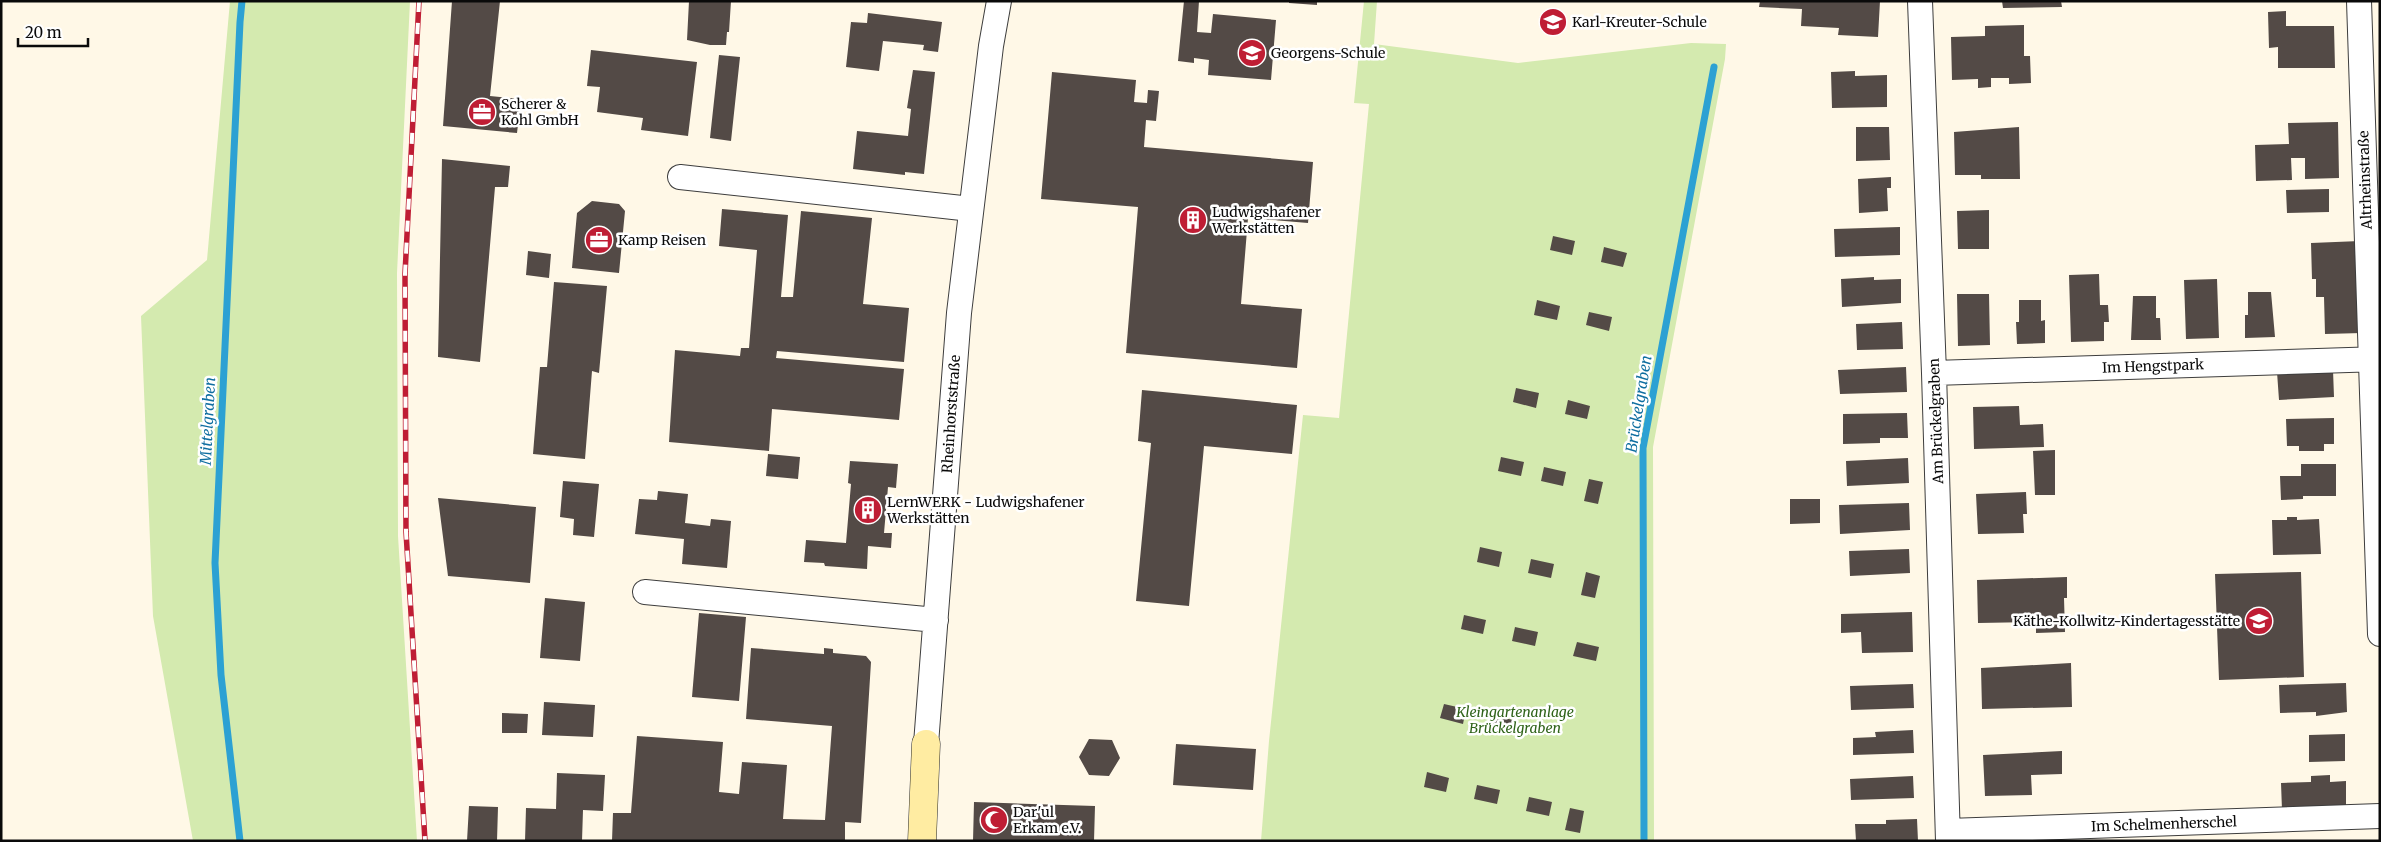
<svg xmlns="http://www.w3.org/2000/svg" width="2381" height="842" font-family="Merriweather,serif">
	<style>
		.green { fill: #d4eaaf }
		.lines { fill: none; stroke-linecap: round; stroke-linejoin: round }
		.stream { stroke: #2ca1d3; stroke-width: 7 }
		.building { fill: #534a46 }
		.street-casing { stroke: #3d3d3d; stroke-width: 26 }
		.secondary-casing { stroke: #2c2c2c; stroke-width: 29 }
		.street { stroke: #fff; stroke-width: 24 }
		.secondary { stroke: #ffeca2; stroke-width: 28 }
		.rail-casing { stroke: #bf1d34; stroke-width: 5.5 }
		.rail { stroke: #fff; stroke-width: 4; stroke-dasharray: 11; stroke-linecap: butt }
		.labels { text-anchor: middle; stroke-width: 5; stroke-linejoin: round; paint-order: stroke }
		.poi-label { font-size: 14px; fill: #0a0a0a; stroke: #fff; text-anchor: start }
		.street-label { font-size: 14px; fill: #0a0a0a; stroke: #fff }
		.park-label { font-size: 14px; font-style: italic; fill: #2f6319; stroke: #fff }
		.water-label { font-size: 15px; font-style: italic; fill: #0f6ea0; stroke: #fff }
	</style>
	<rect width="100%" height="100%" fill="#fff8e7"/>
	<path class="green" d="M 230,1 L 410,1 L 397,273 L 398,536 L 417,841 L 193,841 L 153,616 L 141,316 L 207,260 Z
		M 1364,1 L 1377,1 L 1374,44 L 1518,63 L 1691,43 L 1726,44 L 1725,59 L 1653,447 L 1654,841 L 1261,841 L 1269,741 L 1303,415 L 1339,418 L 1369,104 L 1354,103 Z"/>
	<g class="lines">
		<path class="stream" d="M 240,841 L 221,675 L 215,563 L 240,22 L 242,1
			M 1644,841 L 1643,448 L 1714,67"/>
	</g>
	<path class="building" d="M 452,1 L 500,1 L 490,96 L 521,99 L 517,133 L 443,126 Z
		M 689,1 L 731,1 L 729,32 L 727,32 L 726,45 L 710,45 L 687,40 Z
		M 1184,1 L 1199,1 L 1197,32 L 1211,33 L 1213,14 L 1276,20 L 1271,80 L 1208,75 L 1209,60 L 1194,58 L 1194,63 L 1178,61 Z
		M 1289,1 L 1317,1 L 1317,5 L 1289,3 Z
		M 1760,1 L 1880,1 L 1878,37 L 1838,35 L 1839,28 L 1801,26 L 1802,9 L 1759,7 Z
		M 2002,1 L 2061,1 L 2062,7 L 2003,8 Z
		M 2286,11 L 2286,26 L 2334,26 L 2335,68 L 2278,68 L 2278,47 L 2269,48 L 2268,12 Z
		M 868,13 L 942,22 L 938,52 L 923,50 L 924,45 L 883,41 L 879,71 L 846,67 L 851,22 L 867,23 Z
		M 2024,25 L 2024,56 L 2030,56 L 2031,83 L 2009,84 L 2009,78 L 1991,78 L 1991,87 L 1978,88 L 1978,79 L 1952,80 L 1951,37 L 1985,36 L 1985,26 Z
		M 591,50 L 697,62 L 688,136 L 641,130 L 643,118 L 597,112 L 600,87 L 587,86 Z
		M 719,55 L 740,57 L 731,141 L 710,138 Z
		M 913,70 L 935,72 L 924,174 L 905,172 L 905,175 L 853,169 L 857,131 L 908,136 L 911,109 L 907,108 Z
		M 1855,71 L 1855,76 L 1887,75 L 1887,107 L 1832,108 L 1831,72 Z
		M 1052,72 L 1136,80 L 1134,102 L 1147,103 L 1148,90 L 1159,91 L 1156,121 L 1146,120 L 1144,147 L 1313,162 L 1308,223 L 1248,218 L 1241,304 L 1302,309 L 1297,368 L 1126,353 L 1138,207 L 1041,199 Z
		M 2338,122 L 2339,178 L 2305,179 L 2305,158 L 2291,158 L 2292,180 L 2256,181 L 2255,145 L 2289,144 L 2288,123 Z
		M 1856,127 L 1889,127 L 1890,160 L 1856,161 Z
		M 2019,127 L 2020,179 L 1981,179 L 1981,175 L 1955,175 L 1954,132 Z
		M 442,159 L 510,166 L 508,187 L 495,187 L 480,362 L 438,357 Z
		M 1891,177 L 1891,188 L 1887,188 L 1888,211 L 1859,213 L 1858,179 Z
		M 2329,189 L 2329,212 L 2287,213 L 2286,190 Z
		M 592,201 L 619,204 L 625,211 L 619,273 L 572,268 L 577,213 Z
		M 722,209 L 788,215 L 781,297 L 793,297 L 801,211 L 872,218 L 863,304 L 909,308 L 904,362 L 777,351 L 776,358 L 904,369 L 899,420 L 772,409 L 769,451 L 669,442 L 675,350 L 740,356 L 741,348 L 749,348 L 757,250 L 719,246 Z
		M 1989,210 L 1989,249 L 1958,249 L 1957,211 Z
		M 1900,227 L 1900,255 L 1835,257 L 1834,229 Z
		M 1553,236 L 1575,241 L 1572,255 L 1550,250 Z
		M 2360,241 L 2362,333 L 2325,334 L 2324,297 L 2316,297 L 2316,279 L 2312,279 L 2311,243 Z
		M 1604,247 L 1627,253 L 1623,267 L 1601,262 Z
		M 528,251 L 551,254 L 549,278 L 526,275 Z
		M 2099,274 L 2100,305 L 2108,305 L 2109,322 L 2104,322 L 2104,341 L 2071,342 L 2069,275 Z
		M 1874,277 L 1874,280 L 1901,279 L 1901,303 L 1842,307 L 1841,279 Z
		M 2217,279 L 2219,338 L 2186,339 L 2184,280 Z
		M 554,282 L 607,286 L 599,373 L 592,371 L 585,459 L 533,454 L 540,367 L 547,367 Z
		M 2248,292 L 2271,292 L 2275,337 L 2245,338 L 2245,315 L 2248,315 Z
		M 1957,294 L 1989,294 L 1990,345 L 1958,346 Z
		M 2133,296 L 2156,296 L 2156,318 L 2160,318 L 2161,340 L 2131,340 Z
		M 1537,300 L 1560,306 L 1557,320 L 1534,315 Z
		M 2019,300 L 2041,300 L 2041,321 L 2045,320 L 2045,343 L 2017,344 L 2016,322 L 2019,322 Z
		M 1589,312 L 1612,317 L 1609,331 L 1586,325 Z
		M 1902,322 L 1903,349 L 1857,350 L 1856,324 Z
		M 1906,367 L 1907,392 L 1840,394 L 1838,370 Z
		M 2333,370 L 2334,397 L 2279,400 L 2277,372 Z
		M 1516,388 L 1539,393 L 1536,408 L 1513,402 Z
		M 1142,390 L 1297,405 L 1292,454 L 1204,446 L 1189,606 L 1136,601 L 1151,443 L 1138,441 Z
		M 1568,400 L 1590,406 L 1587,419 L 1565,414 Z
		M 2019,406 L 2020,425 L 2043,424 L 2044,447 L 1974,449 L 1973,407 Z
		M 1907,413 L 1908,438 L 1880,438 L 1880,443 L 1843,444 L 1843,414 Z
		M 2334,418 L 2334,444 L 2324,444 L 2324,451 L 2299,451 L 2299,446 L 2287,446 L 2286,419 Z
		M 2055,450 L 2055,495 L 2035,495 L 2033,451 Z
		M 768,454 L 800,457 L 798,479 L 766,476 Z
		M 1501,457 L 1524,462 L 1521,476 L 1498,471 Z
		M 1908,458 L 1909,483 L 1847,486 L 1846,461 Z
		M 850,461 L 898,464 L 896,488 L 888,487 L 884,533 L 892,533 L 891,548 L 868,546 L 867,569 L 825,566 L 824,563 L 804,562 L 806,540 L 846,543 L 851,484 L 848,483 Z
		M 2301,464 L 2336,464 L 2336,496 L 2303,496 L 2303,499 L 2281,500 L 2280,476 L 2301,476 Z
		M 1544,467 L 1566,472 L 1563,486 L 1541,481 Z
		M 1589,479 L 1603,482 L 1598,504 L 1584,501 Z
		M 563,481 L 599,484 L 594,537 L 573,535 L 574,519 L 560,517 Z
		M 658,491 L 688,494 L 685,523 L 710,526 L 711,519 L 731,521 L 727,568 L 682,564 L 684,539 L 635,534 L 639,499 L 657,500 Z
		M 2026,492 L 2027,514 L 2023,514 L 2024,533 L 1978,534 L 1976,494 Z
		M 438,498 L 536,507 L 530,583 L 448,576 Z
		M 1790,499 L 1820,499 L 1820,523 L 1790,524 Z
		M 1909,503 L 1910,530 L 1840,534 L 1839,505 Z
		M 2287,517 L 2297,517 L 2297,520 L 2319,519 L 2321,554 L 2273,555 L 2272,520 L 2287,520 Z
		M 1480,547 L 1502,552 L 1499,567 L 1477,562 Z
		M 1909,549 L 1910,573 L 1850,576 L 1849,551 Z
		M 1531,559 L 1554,564 L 1551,578 L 1528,573 Z
		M 1586,572 L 1600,576 L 1595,598 L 1581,595 Z
		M 2301,572 L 2304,677 L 2219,680 L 2215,574 Z
		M 2067,577 L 2067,598 L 2064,598 L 2065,632 L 2036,633 L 2036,622 L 1978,623 L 1977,580 Z
		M 545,598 L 585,602 L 580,661 L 540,658 Z
		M 1912,612 L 1913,652 L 1862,653 L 1861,632 L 1841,633 L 1841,614 Z
		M 699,613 L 746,617 L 739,701 L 692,697 Z
		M 1464,615 L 1486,620 L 1483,634 L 1461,629 Z
		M 1515,627 L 1538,632 L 1535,646 L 1512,641 Z
		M 1577,642 L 1599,647 L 1596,661 L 1573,656 Z
		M 751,648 L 824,654 L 824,648 L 833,649 L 833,653 L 866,656 L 871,662 L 861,823 L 845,822 L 845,841 L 612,841 L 613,813 L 631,813 L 637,736 L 723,742 L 719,792 L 739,794 L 742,762 L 787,765 L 783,819 L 825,820 L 832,726 L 746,719 Z
		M 2071,663 L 2072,707 L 1982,709 L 1981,668 Z
		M 2346,683 L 2347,712 L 2316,716 L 2316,712 L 2280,713 L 2279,685 Z
		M 1913,684 L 1914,708 L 1851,710 L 1850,686 Z
		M 544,702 L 595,705 L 593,737 L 542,735 Z
		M 1444,704 L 1466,709 L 1463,724 L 1440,718 Z
		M 502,713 L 528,714 L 527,733 L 502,733 Z
		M 1495,716 L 1518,721 L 1514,735 L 1492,729 Z
		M 1913,730 L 1914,753 L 1853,755 L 1853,738 L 1876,737 L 1875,732 Z
		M 2345,734 L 2345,761 L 2309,762 L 2309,735 Z
		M 1089,739 L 1112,740 L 1120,758 L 1109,776 L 1089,775 L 1079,757 Z
		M 1176,744 L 1256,749 L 1253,790 L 1173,785 Z
		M 2062,751 L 2062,774 L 2031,775 L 2032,795 L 1985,796 L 1983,755 Z
		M 1427,772 L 1449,778 L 1446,792 L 1424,787 Z
		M 557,773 L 605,775 L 603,811 L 583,810 L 582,841 L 525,841 L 526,808 L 556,809 Z
		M 2330,775 L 2330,782 L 2346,781 L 2346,808 L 2282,810 L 2281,783 L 2311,782 L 2311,776 Z
		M 1913,776 L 1914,798 L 1851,800 L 1850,779 Z
		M 1477,785 L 1500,790 L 1497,804 L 1474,799 Z
		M 1529,797 L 1552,802 L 1549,816 L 1526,811 Z
		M 974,802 L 1095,806 L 1094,841 L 973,841 Z
		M 469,806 L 498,807 L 497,841 L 467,841 Z
		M 1570,808 L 1584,811 L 1580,833 L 1565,830 Z
		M 1917,819 L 1918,841 L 1856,841 L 1855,824 L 1886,824 L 1886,820 Z"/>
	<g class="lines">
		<defs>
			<path id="street" d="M 1920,1 L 1934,373 L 1948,841
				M 2359,1 L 2380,634
				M 680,177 L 971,209
				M 1934,373 L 2380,359
				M 645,592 L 936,620
				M 926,744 L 959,313 L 991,46 L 999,1
				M 1948,831 L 2380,816"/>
			<path id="secondary" d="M 922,841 L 926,744"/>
		</defs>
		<use href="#street" class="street-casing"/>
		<use href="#secondary" class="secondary-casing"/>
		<use href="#street" class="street"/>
		<use href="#secondary" class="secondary"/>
		<defs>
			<path id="rail" d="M 419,1 L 405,274 L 406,532 L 425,841"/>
		</defs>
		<use href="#rail" class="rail-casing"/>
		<use href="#rail" class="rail"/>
	</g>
	<defs>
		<symbol id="school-disc" viewBox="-11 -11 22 22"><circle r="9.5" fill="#bf1d34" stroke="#fff"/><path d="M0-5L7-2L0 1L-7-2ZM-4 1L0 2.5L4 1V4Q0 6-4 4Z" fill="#fff"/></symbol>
		<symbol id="office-disc" viewBox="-11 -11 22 22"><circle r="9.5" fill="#bf1d34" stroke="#fff"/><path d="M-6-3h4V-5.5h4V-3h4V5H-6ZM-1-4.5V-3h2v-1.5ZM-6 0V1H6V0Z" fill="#fff"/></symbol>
		<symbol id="building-disc" viewBox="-11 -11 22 22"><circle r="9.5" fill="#bf1d34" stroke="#fff"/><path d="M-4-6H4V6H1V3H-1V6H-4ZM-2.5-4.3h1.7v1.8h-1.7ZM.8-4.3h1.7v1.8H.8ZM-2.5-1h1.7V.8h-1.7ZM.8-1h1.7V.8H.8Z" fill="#fff"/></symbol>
		<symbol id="mosque-disc" viewBox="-11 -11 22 22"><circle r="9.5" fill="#bf1d34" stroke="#fff"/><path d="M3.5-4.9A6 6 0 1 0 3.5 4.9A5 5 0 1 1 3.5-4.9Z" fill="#fff"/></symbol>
	</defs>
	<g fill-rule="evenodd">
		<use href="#school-disc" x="1537" y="6" width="32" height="32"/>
		<use href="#school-disc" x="1236" y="37" width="32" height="32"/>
		<use href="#office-disc" x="466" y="96" width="32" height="32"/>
		<use href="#building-disc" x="1177" y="204" width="32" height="32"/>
		<use href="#office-disc" x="583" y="224" width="32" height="32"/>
		<use href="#building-disc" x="852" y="494" width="32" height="32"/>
		<use href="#school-disc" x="2243" y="605" width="32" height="32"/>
		<use href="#mosque-disc" x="978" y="804" width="32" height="32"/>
	</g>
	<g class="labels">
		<g class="poi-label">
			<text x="1572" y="27">Karl-Kreuter-Schule</text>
			<text x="1271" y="58">Georgens-Schule</text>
			<text x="501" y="109">Scherer &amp;<tspan x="501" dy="16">Kohl GmbH</tspan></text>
			<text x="1212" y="217">Ludwigshafener<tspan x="1212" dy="16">Werkstätten</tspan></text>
			<text x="618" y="245">Kamp Reisen</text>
			<text x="887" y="507">LernWERK - Ludwigshafener<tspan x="887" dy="16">Werkstätten</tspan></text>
			<text x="2240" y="626" text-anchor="end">Käthe-Kollwitz-Kindertagesstätte</text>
			<text x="1013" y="817">Dar'ul<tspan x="1013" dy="16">Erkam e.V.</tspan></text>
		</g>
		<g class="street-label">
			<text transform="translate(2365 180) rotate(-92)" y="5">Altrheinstraße</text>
			<text transform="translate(2153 366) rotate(-2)" y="5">Im Hengstpark</text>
			<text transform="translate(951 414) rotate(-86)" y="5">Rheinhorststraße</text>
			<text transform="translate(1936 421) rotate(-92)" y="5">Am Brückelgraben</text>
			<text transform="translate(2164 824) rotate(-2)" y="5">Im Schelmenherschel</text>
		</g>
		<g class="park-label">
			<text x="1515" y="717">Kleingartenanlage<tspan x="1515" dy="16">Brückelgraben</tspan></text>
		</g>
		<g class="water-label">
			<text transform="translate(1639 404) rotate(-81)" y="5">Brückelgraben</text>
			<text transform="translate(208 421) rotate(-87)" y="5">Mittelgraben</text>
		</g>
	</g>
	<rect width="2381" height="842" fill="none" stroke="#0a0a0a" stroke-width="5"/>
	<path d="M18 38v8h70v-8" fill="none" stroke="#0a0a0a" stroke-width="2.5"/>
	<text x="25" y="38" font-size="15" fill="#0a0a0a" stroke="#ffffff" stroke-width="4" paint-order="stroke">20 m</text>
</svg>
